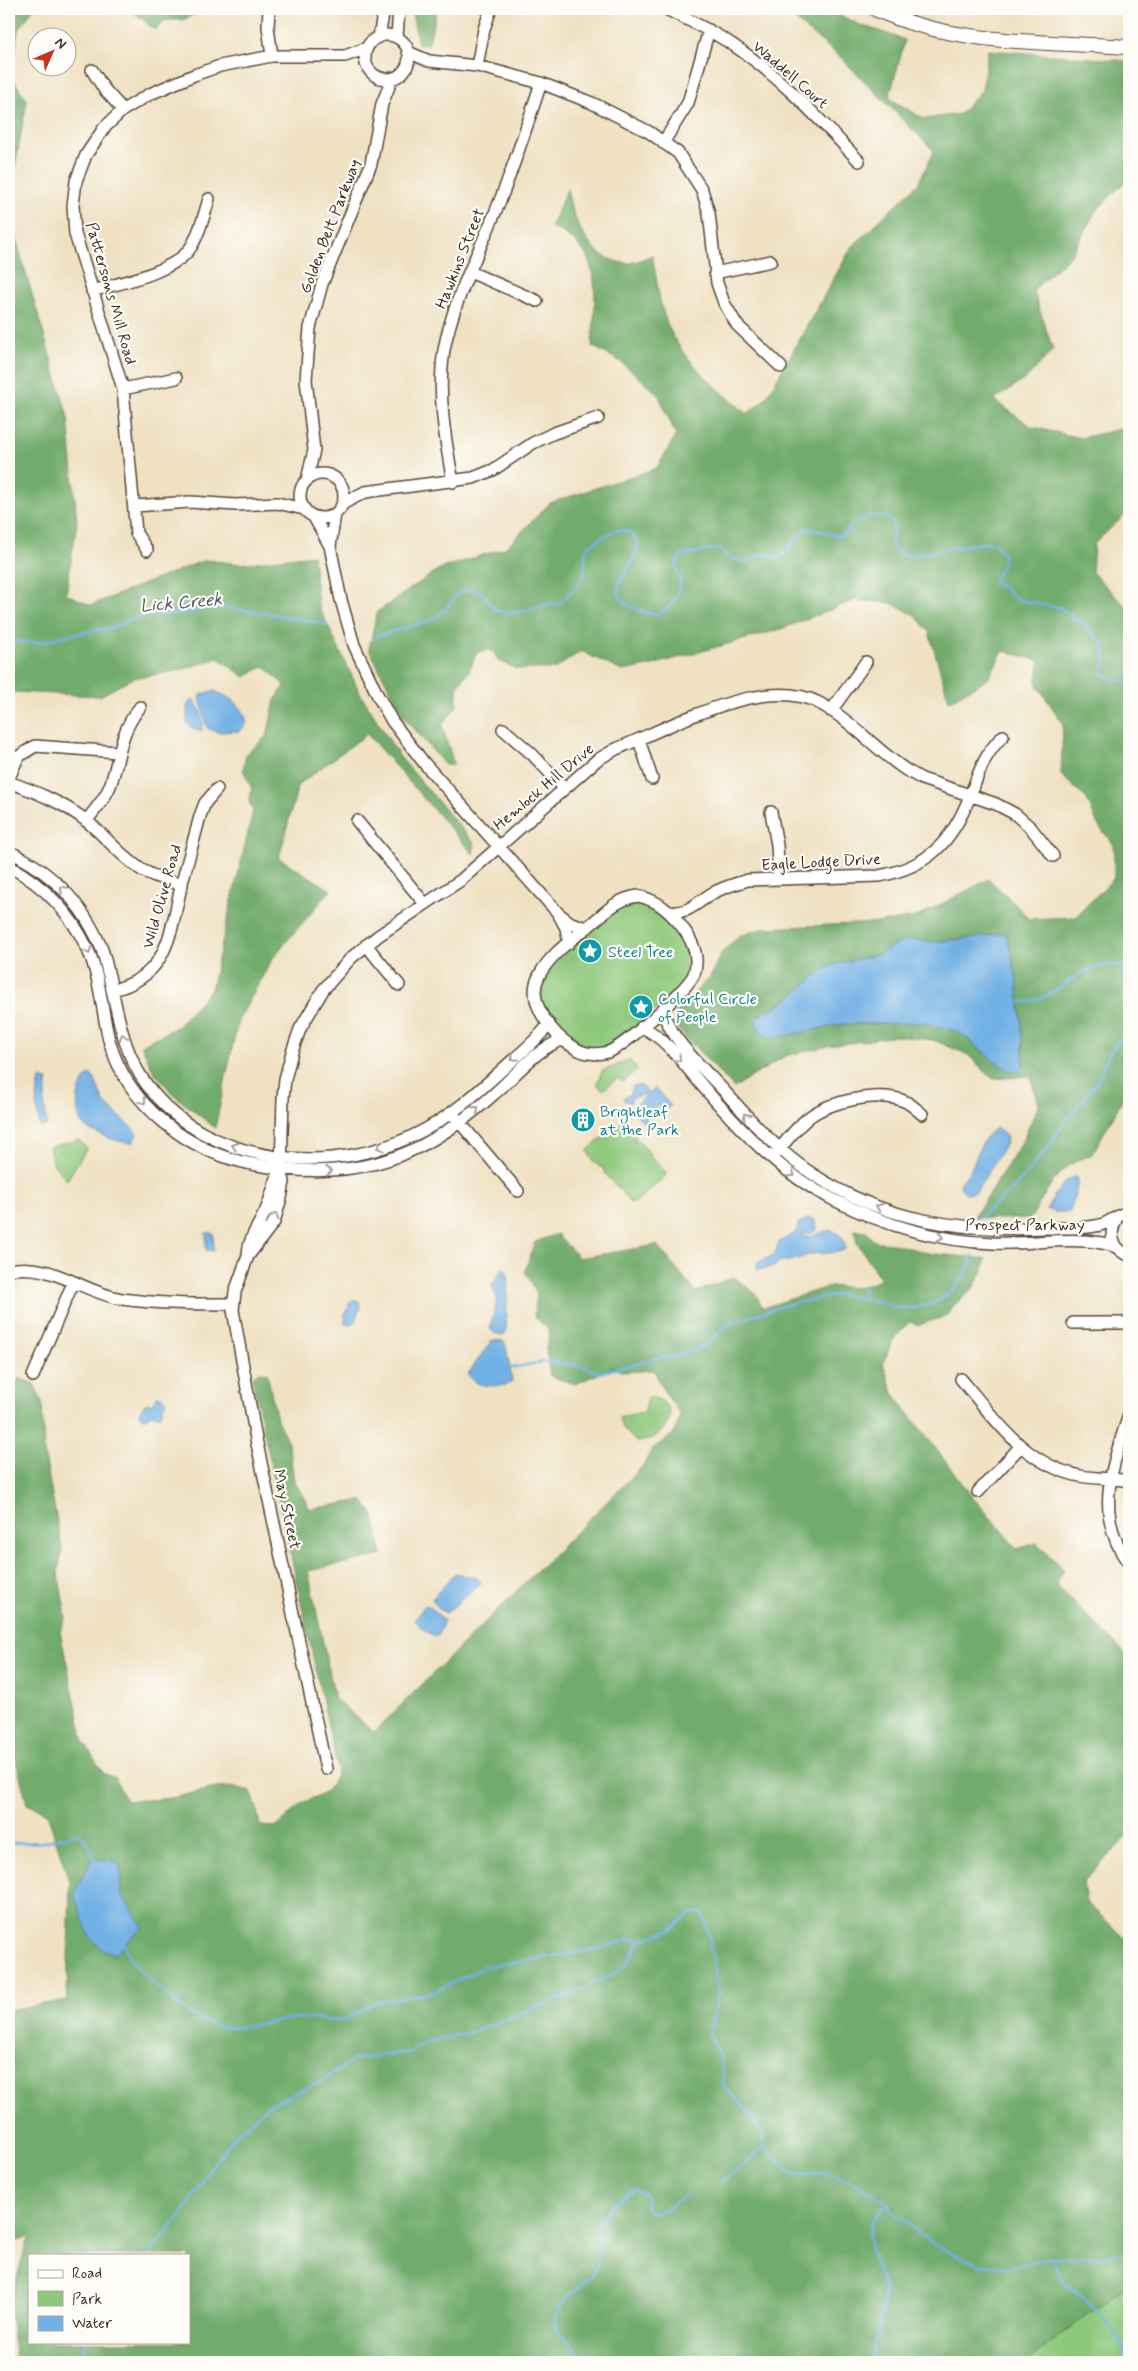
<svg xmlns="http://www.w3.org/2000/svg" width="1138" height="2371" font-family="Mynerve,sans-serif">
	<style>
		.green { fill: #8ec87c; stroke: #64794d }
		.forest { fill: #72ac6c; stroke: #566b45; fill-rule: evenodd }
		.water { fill: #72b1e5; stroke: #566e82 }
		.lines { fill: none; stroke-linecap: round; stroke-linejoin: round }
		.stream { stroke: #72b1e5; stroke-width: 2.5 }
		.minor-casing { stroke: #564537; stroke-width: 14 }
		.major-casing { stroke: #564537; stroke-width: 16 }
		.minor { stroke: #fff; stroke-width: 11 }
		.major { stroke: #fff; stroke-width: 14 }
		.oneway { stroke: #a79f9a }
		.labels { text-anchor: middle; stroke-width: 4.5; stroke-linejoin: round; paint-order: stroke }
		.street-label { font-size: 16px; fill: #3b2a1e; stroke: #fdfcf7 }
		.culture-label { font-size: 16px; fill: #0d838f; stroke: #fdfcf7; text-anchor: start }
		.water-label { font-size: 18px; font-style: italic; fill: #4e5964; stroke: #fdfcf7 }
	</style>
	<rect width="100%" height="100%" fill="#fdfcf7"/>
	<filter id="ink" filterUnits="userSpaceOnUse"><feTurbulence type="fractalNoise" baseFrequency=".02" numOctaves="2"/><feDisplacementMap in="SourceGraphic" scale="10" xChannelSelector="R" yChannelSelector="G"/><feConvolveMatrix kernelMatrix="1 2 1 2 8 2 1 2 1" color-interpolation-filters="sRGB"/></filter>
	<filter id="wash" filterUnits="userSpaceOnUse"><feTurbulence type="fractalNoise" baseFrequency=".0096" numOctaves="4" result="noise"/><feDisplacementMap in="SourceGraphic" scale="20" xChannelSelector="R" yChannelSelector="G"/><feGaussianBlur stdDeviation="1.12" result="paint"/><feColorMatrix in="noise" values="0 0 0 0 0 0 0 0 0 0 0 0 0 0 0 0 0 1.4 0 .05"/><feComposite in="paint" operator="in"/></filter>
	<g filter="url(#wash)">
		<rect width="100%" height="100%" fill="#efe1c2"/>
		<path class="green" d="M 636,902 C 655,904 668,914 679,929 C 688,942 694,950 692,967 C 690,981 628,1037 613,1046 C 608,1049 593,1052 588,1050 C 573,1043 564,1034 553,1022 C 520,984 557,961 584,937 C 595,927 608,912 621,905 C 625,903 632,903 636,902 Z
			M 629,1060 L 638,1070 L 623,1082 L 618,1078 L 603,1090 L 597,1084 L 602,1071 Z
			M 619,1124 L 624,1124 L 636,1137 L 635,1141 L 639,1141 L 651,1155 L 650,1159 L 654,1159 L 666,1173 L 665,1176 L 634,1203 L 630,1203 L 619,1189 L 618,1186 L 615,1185 L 604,1172 L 603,1168 C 597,1167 589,1157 588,1150 Z
			M 79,1140 L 87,1148 L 67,1180 L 54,1165 L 49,1147 Z
			M 650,1397 C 687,1404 666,1441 636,1442 L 623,1428 L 619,1417 L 644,1412 L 647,1398 Z
			M 1129,2283 L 1129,2362 L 1026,2362 Z"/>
		<path class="forest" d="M 9,9 L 33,9 L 18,31 L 12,78 L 27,100 L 9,201 Z
			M 124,9 L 204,9 L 183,20 L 167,20 L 155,30 L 130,9 Z
			M 437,9 L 428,46 L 418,44 L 411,9 Z
			M 782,9 L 827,9 L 858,24 L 905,40 L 889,98 L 924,119 L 960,114 L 982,90 L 988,50 L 1129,61 L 1129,178 L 1095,212 L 1071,255 L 1033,290 L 1053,350 L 1028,377 L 994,400 L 1032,427 L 1081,438 L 1129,427 L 1129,511 L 1094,544 L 1092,572 L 1129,610 L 1129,1088 L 1091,1156 C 1059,1162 1046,1192 1031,1218 L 1000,1219 L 974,1217 L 1021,1144 L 1039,1104 L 1030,1076 L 993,1079 L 967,1054 L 933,1040 L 897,1036 L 828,1046 L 785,1056 L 734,1088 L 675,1026 L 677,1011 L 710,977 L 721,953 L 739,936 L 764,928 L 877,923 L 916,917 L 989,879 L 1030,919 L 1075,917 L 1114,878 L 1114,845 L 1098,825 L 1087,799 L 1061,775 L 1063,724 L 1036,683 L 1040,661 L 1003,651 L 988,679 L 949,701 L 929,632 L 915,615 L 891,603 L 855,600 L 781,629 L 649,666 L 622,671 L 581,651 L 555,669 L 516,669 L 499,661 L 492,650 L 477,652 L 469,671 L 457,687 L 457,706 L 442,725 L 454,764 L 445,765 L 404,717 L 369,649 L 377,612 L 439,569 L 505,548 L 550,503 L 657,468 L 676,435 L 658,394 L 620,361 L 592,346 C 595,297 606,250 551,227 L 567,189 C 573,220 589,261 626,263 C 633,264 645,258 652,255 C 656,275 658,296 664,315 C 678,358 715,386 747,414 L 767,397 L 851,248 L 918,184 L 934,151 L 839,56 ZM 1000,933 L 1007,936 C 1018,979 1024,1023 1023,1068 L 997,1063 L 959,1032 L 926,1023 L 844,1024 L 794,1034 L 760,1013 L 789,999 L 822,970 L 834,965 L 879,954 L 900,942 L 912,939 L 933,942 L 983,937 Z
			M 9,215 L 68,417 L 77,522 L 66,594 L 91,605 L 205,560 L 241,564 L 313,555 L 318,605 L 360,693 L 399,756 L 475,844 L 473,854 L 367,734 L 298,785 L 279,858 L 331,890 L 274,956 L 238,1021 L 215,1128 L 174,1095 L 154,1072 L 141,1045 L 177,1027 L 211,989 L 253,811 L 249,801 L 252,789 L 243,770 L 246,754 L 267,736 L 275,700 L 285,686 L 264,666 L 245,677 L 218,658 L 178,671 L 133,678 L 100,696 L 12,692 L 9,694 Z
			M 855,1230 L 866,1232 L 874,1241 L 898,1245 L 928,1253 L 986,1259 L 982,1273 L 971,1291 L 955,1304 L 946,1316 L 919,1325 L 909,1322 L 893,1340 L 883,1363 L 893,1393 L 972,1496 L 1017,1549 L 1037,1543 L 1064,1570 L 1056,1585 L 1129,1657 L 1129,1834 L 1083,1882 L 1086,1902 L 1128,1941 L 1126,1978 L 1129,1979 L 1129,2283 L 1026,2362 L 16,2362 L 9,2303 L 30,2235 L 9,2245 L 9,2010 L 67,2000 L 70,1884 L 47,1813 L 27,1804 L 11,1740 L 9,1738 L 9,1403 L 19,1378 L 34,1384 L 42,1401 L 44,1452 L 62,1548 L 58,1572 L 66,1617 L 60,1632 L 84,1742 L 103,1773 L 115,1778 L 126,1801 C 141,1800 155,1800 170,1798 C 197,1794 224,1780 251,1792 L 256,1805 L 260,1826 L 277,1827 L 301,1804 L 328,1790 L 338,1771 L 252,1377 L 259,1372 L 267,1373 L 277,1420 L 288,1442 L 294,1480 L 310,1509 L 363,1500 L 374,1516 L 382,1555 L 308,1571 L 335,1699 L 374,1732 L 643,1466 L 652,1449 L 675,1433 L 680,1414 L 664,1391 L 654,1370 L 625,1372 L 612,1368 L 575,1384 L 550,1376 L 546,1349 L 550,1331 L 534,1316 L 537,1294 L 525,1271 L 535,1242 L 557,1234 L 579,1258 L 657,1245 L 696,1292 L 734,1277 L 756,1294 L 763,1308 L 830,1286 L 858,1288 L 881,1280 L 857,1243 ZM 29,2255 L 189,2255 L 189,2342 L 29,2342 Z"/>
		<path class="water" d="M 214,691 C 227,695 248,708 246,724 L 240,731 L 218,732 L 207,728 L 200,697 L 202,694 Z
			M 193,699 C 200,706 205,722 202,730 L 193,729 L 187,723 L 187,705 Z
			M 1003,933 L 1007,936 C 1019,981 1023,1021 1023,1068 L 1020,1071 L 1010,1071 L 997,1063 L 959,1032 L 926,1023 L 844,1024 L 773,1038 L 760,1033 L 755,1018 L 789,999 L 822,970 L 834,965 L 879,954 L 900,942 L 912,939 L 933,942 L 983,937 Z
			M 90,1074 L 94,1078 L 104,1102 L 135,1131 L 137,1134 L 133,1142 C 126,1146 88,1131 83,1125 C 73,1113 77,1083 90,1074 Z
			M 40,1078 L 48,1080 L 44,1103 L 47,1125 L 40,1127 L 36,1103 Z
			M 633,1086 L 642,1086 L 649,1093 L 655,1088 L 671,1106 L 661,1111 L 659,1105 L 645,1118 L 647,1121 L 644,1123 L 631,1109 L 645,1097 L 645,1094 L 632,1098 L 630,1103 L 624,1100 L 624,1097 L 630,1094 Z
			M 997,1128 L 1007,1137 L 1005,1145 L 976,1192 L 967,1194 L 960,1187 C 961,1179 966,1177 970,1171 C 977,1158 982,1134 997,1128 Z
			M 1076,1177 L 1078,1182 L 1070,1212 L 1055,1212 L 1047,1209 C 1054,1197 1062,1179 1076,1177 Z
			M 810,1218 L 815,1220 L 817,1230 L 809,1234 L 803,1233 L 803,1236 C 817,1240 826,1223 840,1235 C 844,1239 845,1243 845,1249 C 836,1255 823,1252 812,1254 C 801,1257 791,1263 780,1261 L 775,1266 L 757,1270 L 757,1263 L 775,1254 L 779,1242 L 797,1232 L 798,1223 Z
			M 206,1233 L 213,1233 L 214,1251 L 206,1250 Z
			M 502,1269 L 505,1269 L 508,1274 L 506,1333 L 502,1335 L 494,1333 L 490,1329 L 497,1299 L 492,1285 Z
			M 354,1299 L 360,1302 L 359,1304 L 361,1307 L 357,1314 L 356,1321 L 349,1325 L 344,1322 L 346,1319 L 344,1317 L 348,1310 L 349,1303 Z
			M 492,1340 L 503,1341 L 506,1346 L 512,1381 L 506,1385 C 493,1386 475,1388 468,1374 Z
			M 156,1396 L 162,1396 L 167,1402 L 163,1406 L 162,1413 L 158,1416 L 152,1414 L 145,1418 L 141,1417 L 139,1413 L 145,1404 L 153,1403 Z
			M 455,1573 L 477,1578 L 481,1583 L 446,1613 L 439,1609 L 432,1599 Z
			M 425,1605 L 429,1606 L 444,1620 L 438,1636 C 428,1635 419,1627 415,1619 Z
			M 92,1859 L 111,1860 L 120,1865 L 121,1894 L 143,1927 L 115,1954 C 87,1948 84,1920 75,1897 L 75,1892 Z"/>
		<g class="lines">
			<path class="stream" d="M 372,639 C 392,629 415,628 435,618 C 448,611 453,592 467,590 C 482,587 487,598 494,609 C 516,620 537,602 559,604 L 584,578 L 586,548 C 595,542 615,526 626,531 C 667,550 585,586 636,609 C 643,612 654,616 662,612 C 672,608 681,592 680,581 C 679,576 676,571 676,566 L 679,558 L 683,555 L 718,548 L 730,558 L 745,562 L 763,553 L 780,558 L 806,528 L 840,536 C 846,533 850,527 855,523 C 867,513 884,513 894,524 L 891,546 L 902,554 L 914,555 L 987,542 L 995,544 L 1003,554 L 1004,562 L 994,580 L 996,583 L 1019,600 L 1060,608 L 1086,626 L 1104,645 L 1105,653 L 1103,673 L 1112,679 L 1129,682
				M 9,642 L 43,642 L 63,636 L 110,628 L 141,616 L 184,613 L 208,608 L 229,608 L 259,612 L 327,624
				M 1016,1002 C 1062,1006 1075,953 1129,967
				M 979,1218 L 1013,1189 L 1051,1144 L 1061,1127 L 1097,1082 L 1109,1053 L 1129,1028
				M 862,1288 L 866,1299
				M 507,1369 L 547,1361 L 582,1366 L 599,1373 L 662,1357 L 673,1357 L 708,1344 L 718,1333 L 731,1323 L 785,1305 L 840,1294 L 885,1303 L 894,1307 L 912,1308 L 932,1304 L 949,1294 L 966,1274 L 972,1256
				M 9,1843 L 43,1842 L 78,1833 L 88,1843 L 95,1860
				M 124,1943 L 128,1954 L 142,1973 L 181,2007 L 204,2022 L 217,2026 L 235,2028 L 296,2018 L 341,2020 L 349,2018 L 375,2002 L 431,1993 L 485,1967 L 587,1951 L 631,1939 L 640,1941 L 672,1929 L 690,1913 L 701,1913 L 706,1921 L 719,1992 L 709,2033 L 720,2056 L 724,2087 L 753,2116 L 762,2135 L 764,2146 L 789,2172 L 802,2175 L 822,2172 L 837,2175 L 859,2185 L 889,2204 L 893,2214 L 905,2220 L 920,2235 L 953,2254 L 983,2266 L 1011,2267 L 1053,2257 L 1098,2257 L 1129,2251
				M 720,2182 L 740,2169 L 764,2146
				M 149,2255 L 184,2212 L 215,2161 L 234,2137 L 267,2106 L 324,2080 L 355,2059 L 410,2052 L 427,2042 L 475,2031 L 576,1992 L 613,1974 L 625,1966 L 640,1941
				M 1053,2257 C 1059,2287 1079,2292 1098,2312 C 1110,2325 1125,2345 1128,2362
				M 77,2362 L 87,2342
				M 578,2362 L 579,2353 C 572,2343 557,2337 556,2324 C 555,2297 585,2288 596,2268 C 603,2256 596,2243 596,2230 C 597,2217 623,2193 635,2189 L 645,2195 L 647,2210 C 660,2218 675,2202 686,2195
				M 871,2362 C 876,2338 883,2314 884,2290 C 885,2284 881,2277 878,2272 C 868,2245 861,2222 889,2204"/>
		</g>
	</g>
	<g filter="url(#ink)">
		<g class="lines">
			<defs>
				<path id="minor" d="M 269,9 L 268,27 L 272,56
					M 666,9 C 689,20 712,31 733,45 C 781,77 820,120 859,161
					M365 57a22 22 0 1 1 44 0a22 22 0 1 1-44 0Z
					M 379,37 L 384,9
					M 397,37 L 399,9
					M 408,52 L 429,61 L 477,66 L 541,83 L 592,103 L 649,132 L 678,153 L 702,190 L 709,213 L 717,283 L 724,303 L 737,325 L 781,367
					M 477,66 L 484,29 L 491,9
					M 92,70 L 104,89 L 123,110
					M 663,143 L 688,103 L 709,30
					M 470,272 L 537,301
					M 715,273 L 771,261
					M 92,291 C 119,283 176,272 191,247 C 200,233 204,215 209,199
					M 123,389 L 176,378
					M300 496a22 22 0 1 1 44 0a22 22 0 1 1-44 0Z
					M 307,480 L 314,450 L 306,380 L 310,328 L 322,284 L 371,164 L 382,104 L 392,79
					M 453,482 C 445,439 437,393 444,350 C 453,300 478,255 497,208 C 514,167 527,125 541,83
					M 342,504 L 365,492 L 473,478 L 493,470 L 533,443 L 554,433 L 598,418
					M 135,506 L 190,502 L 236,505 L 277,503 L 304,509
					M 335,514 L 330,546 L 341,600 L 354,645 L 378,696 L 392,721 L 424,763 L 558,913 L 571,923 L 587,928
					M 314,517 L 330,546
					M 147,550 L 136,533 L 123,389 L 75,234 L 73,205 L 76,181 L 86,155 L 104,128 L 123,110 L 150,94 L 194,75 L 220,66 L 272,56 L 345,56 L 367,48
					M 831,711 L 866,662
					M 503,729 L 532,754 L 564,788
					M 639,740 L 652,779
					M 9,778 L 18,757 L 35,746 L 118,752
					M 9,782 C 36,792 61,802 84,819 C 105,835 120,856 142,870 C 154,877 169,881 182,885
					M 771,812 L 777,845 L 779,878
					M 86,821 C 95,810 105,799 110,786 C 121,755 118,735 140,707
					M 357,821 L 425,904
					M 9,852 C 25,858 40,869 53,880 C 74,898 90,921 101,947 C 105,956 106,966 109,976 C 118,1014 123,1053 147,1085 C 209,1169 340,1178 426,1129 C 455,1113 479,1091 503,1069 C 518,1055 537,1041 549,1024
					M 9,866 C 45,886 71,913 88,950 C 100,976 102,1012 109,1040 C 127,1105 188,1152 252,1164 C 295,1172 334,1174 377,1163 C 422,1151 460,1125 494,1094 C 513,1078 539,1046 563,1040
					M 638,896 C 656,900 666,908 678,922 C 690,936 701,954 694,974 C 688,989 624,1047 608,1052 C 597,1055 584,1054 575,1048 C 553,1036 525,1002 539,976 C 549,955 573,939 590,925 C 606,912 616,899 638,896 Z
					M 670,912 C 688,914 697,903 711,894 C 723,887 735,884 748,880 L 879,876 C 928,867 952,842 970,796 C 979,773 984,754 1003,736
					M 559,915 L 566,928 L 569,943
					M 366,945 L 399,985
					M 112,990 C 168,977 170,934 181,887 C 187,863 194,840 200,816 L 205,803 L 217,789
					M 662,1010 C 671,1040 704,1069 726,1093 C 752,1122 778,1151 811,1173 C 883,1221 961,1232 1046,1228 C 1062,1228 1079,1229 1095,1226 C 1109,1225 1117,1214 1129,1212
					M 642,1027 C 668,1039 687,1069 706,1090 C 743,1133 783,1175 834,1200 C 884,1225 937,1241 993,1243 C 1029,1245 1085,1234 1116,1247
					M 456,1118 L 518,1191
					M 775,1155 C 785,1142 796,1128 808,1118 C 829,1101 879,1091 904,1101 C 911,1104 916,1109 922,1114
					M 1116,1220 C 1108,1234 1113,1250 1129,1255
					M 248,1256 C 248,1238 259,1226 266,1210 C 272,1196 274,1182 281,1169
					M 9,1270 C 51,1261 81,1292 122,1299 C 158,1304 197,1304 233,1304
					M 1073,1323 L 1129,1323
					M 33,1376 L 73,1283
					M 961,1379 C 995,1419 1025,1465 1080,1476 C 1096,1479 1113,1478 1129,1481
					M 1129,1415 C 1112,1467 1093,1514 1129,1564
					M 978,1492 L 1020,1447
					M 326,1769 L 256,1439 L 233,1310 L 235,1292 L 248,1256 L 274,1222 L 281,1198 L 284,1182 L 281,1169 L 283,1098 L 285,1079 L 292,1052 L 300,1029 L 323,990 L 351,958 L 378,936 L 461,880 L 597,760 L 616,749 C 671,727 763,674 819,703 C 851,720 876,750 906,770 L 922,779 L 996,804 L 1015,814 L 1031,828 L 1053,856"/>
				<path id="major" d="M 875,9 C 954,46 1044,41 1129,47"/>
			</defs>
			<use href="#minor" class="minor-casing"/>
			<use href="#major" class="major-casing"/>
			<use href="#minor" class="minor"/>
			<use href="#major" class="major"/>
		</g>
		<defs><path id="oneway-chevron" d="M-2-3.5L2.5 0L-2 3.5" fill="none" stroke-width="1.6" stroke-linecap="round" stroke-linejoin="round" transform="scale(1.25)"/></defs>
		<g class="oneway">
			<use href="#oneway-chevron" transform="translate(63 889) rotate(-135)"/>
			<use href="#oneway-chevron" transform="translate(88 951) rotate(67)"/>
			<use href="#oneway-chevron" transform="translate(123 1037) rotate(-107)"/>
			<use href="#oneway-chevron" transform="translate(514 1058) rotate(138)"/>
			<use href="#oneway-chevron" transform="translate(678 1059) rotate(48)"/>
			<use href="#oneway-chevron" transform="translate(143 1101) rotate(50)"/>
			<use href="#oneway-chevron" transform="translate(476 1109) rotate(-40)"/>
			<use href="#oneway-chevron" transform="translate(746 1116) rotate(-132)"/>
			<use href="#oneway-chevron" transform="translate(235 1146) rotate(-160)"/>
			<use href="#oneway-chevron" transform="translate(380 1147) rotate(162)"/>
			<use href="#oneway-chevron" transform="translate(329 1171) rotate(-5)"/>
			<use href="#oneway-chevron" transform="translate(792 1174) rotate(37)"/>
			<use href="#oneway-chevron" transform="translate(879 1207) rotate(-160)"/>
			<use href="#oneway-chevron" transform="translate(275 1216) rotate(-68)"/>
			<use href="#oneway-chevron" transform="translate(940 1237) rotate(11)"/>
		</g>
	</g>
	<defs>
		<symbol id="sight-disc" viewBox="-11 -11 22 22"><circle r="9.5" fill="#0f9aa8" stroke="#fdfcf7"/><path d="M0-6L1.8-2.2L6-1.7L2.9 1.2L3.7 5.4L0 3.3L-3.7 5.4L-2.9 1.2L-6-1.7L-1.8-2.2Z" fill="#fff"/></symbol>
		<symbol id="building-disc" viewBox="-11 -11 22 22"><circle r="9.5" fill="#0f9aa8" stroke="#fdfcf7"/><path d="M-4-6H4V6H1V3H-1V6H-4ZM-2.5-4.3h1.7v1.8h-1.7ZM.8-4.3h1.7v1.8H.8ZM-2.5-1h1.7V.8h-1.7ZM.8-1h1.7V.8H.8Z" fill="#fff"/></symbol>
	</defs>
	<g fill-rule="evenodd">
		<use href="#sight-disc" x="576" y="937" width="28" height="28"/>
		<use href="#sight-disc" x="627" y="993" width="28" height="28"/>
		<use href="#building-disc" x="569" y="1106" width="28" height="28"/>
	</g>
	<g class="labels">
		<g class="street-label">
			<text transform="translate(791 74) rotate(41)" y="6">Waddell Court</text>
			<text transform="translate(329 226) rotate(-69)" y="6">Golden Belt Parkway</text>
			<text transform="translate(459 258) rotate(-68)" y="6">Hawkins Street</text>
			<text transform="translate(112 293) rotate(74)" y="6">Pattersons Mill Road</text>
			<text transform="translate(543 786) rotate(-40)" y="6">Hemlock Hill Drive</text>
			<text transform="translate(821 861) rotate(-3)" y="6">Eagle Lodge Drive</text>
			<text transform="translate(161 896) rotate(-74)" y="6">Wild Olive Road</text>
			<text x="1025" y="1230">Prospect Parkway</text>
			<text transform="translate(288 1509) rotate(78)" y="6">May Street</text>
		</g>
		<g class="culture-label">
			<text x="608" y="957">Steel Tree</text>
			<text x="658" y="1004">Colorful Circle<tspan x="658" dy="18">of People</tspan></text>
			<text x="600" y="1117">Brightleaf<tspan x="600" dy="18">at the Park</tspan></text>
		</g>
		<g class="water-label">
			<text transform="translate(181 602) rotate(-5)" y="6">Lick Creek</text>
		</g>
	</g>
	<rect width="1138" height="2371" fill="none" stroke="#fdfcf7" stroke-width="30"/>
	<rect x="28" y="2254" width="162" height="90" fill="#fdfcf7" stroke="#afa8a0"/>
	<rect x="38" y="2270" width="25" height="8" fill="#ffffff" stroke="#afa8a0"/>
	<text x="72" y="2278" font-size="15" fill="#3b2a1e">Road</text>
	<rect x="38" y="2291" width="25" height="15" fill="#8ec87c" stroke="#afa8a0"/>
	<text x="72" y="2304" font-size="15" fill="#3b2a1e">Park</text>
	<rect x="38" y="2316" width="25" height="15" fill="#72b1e5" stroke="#afa8a0"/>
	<text x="72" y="2328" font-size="15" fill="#3b2a1e">Water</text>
	<g transform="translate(52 52) rotate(45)"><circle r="24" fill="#fdfcf7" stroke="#afa8a0"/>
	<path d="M0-4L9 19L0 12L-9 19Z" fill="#c8321e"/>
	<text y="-8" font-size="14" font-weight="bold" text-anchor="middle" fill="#3b2a1e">N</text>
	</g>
</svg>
